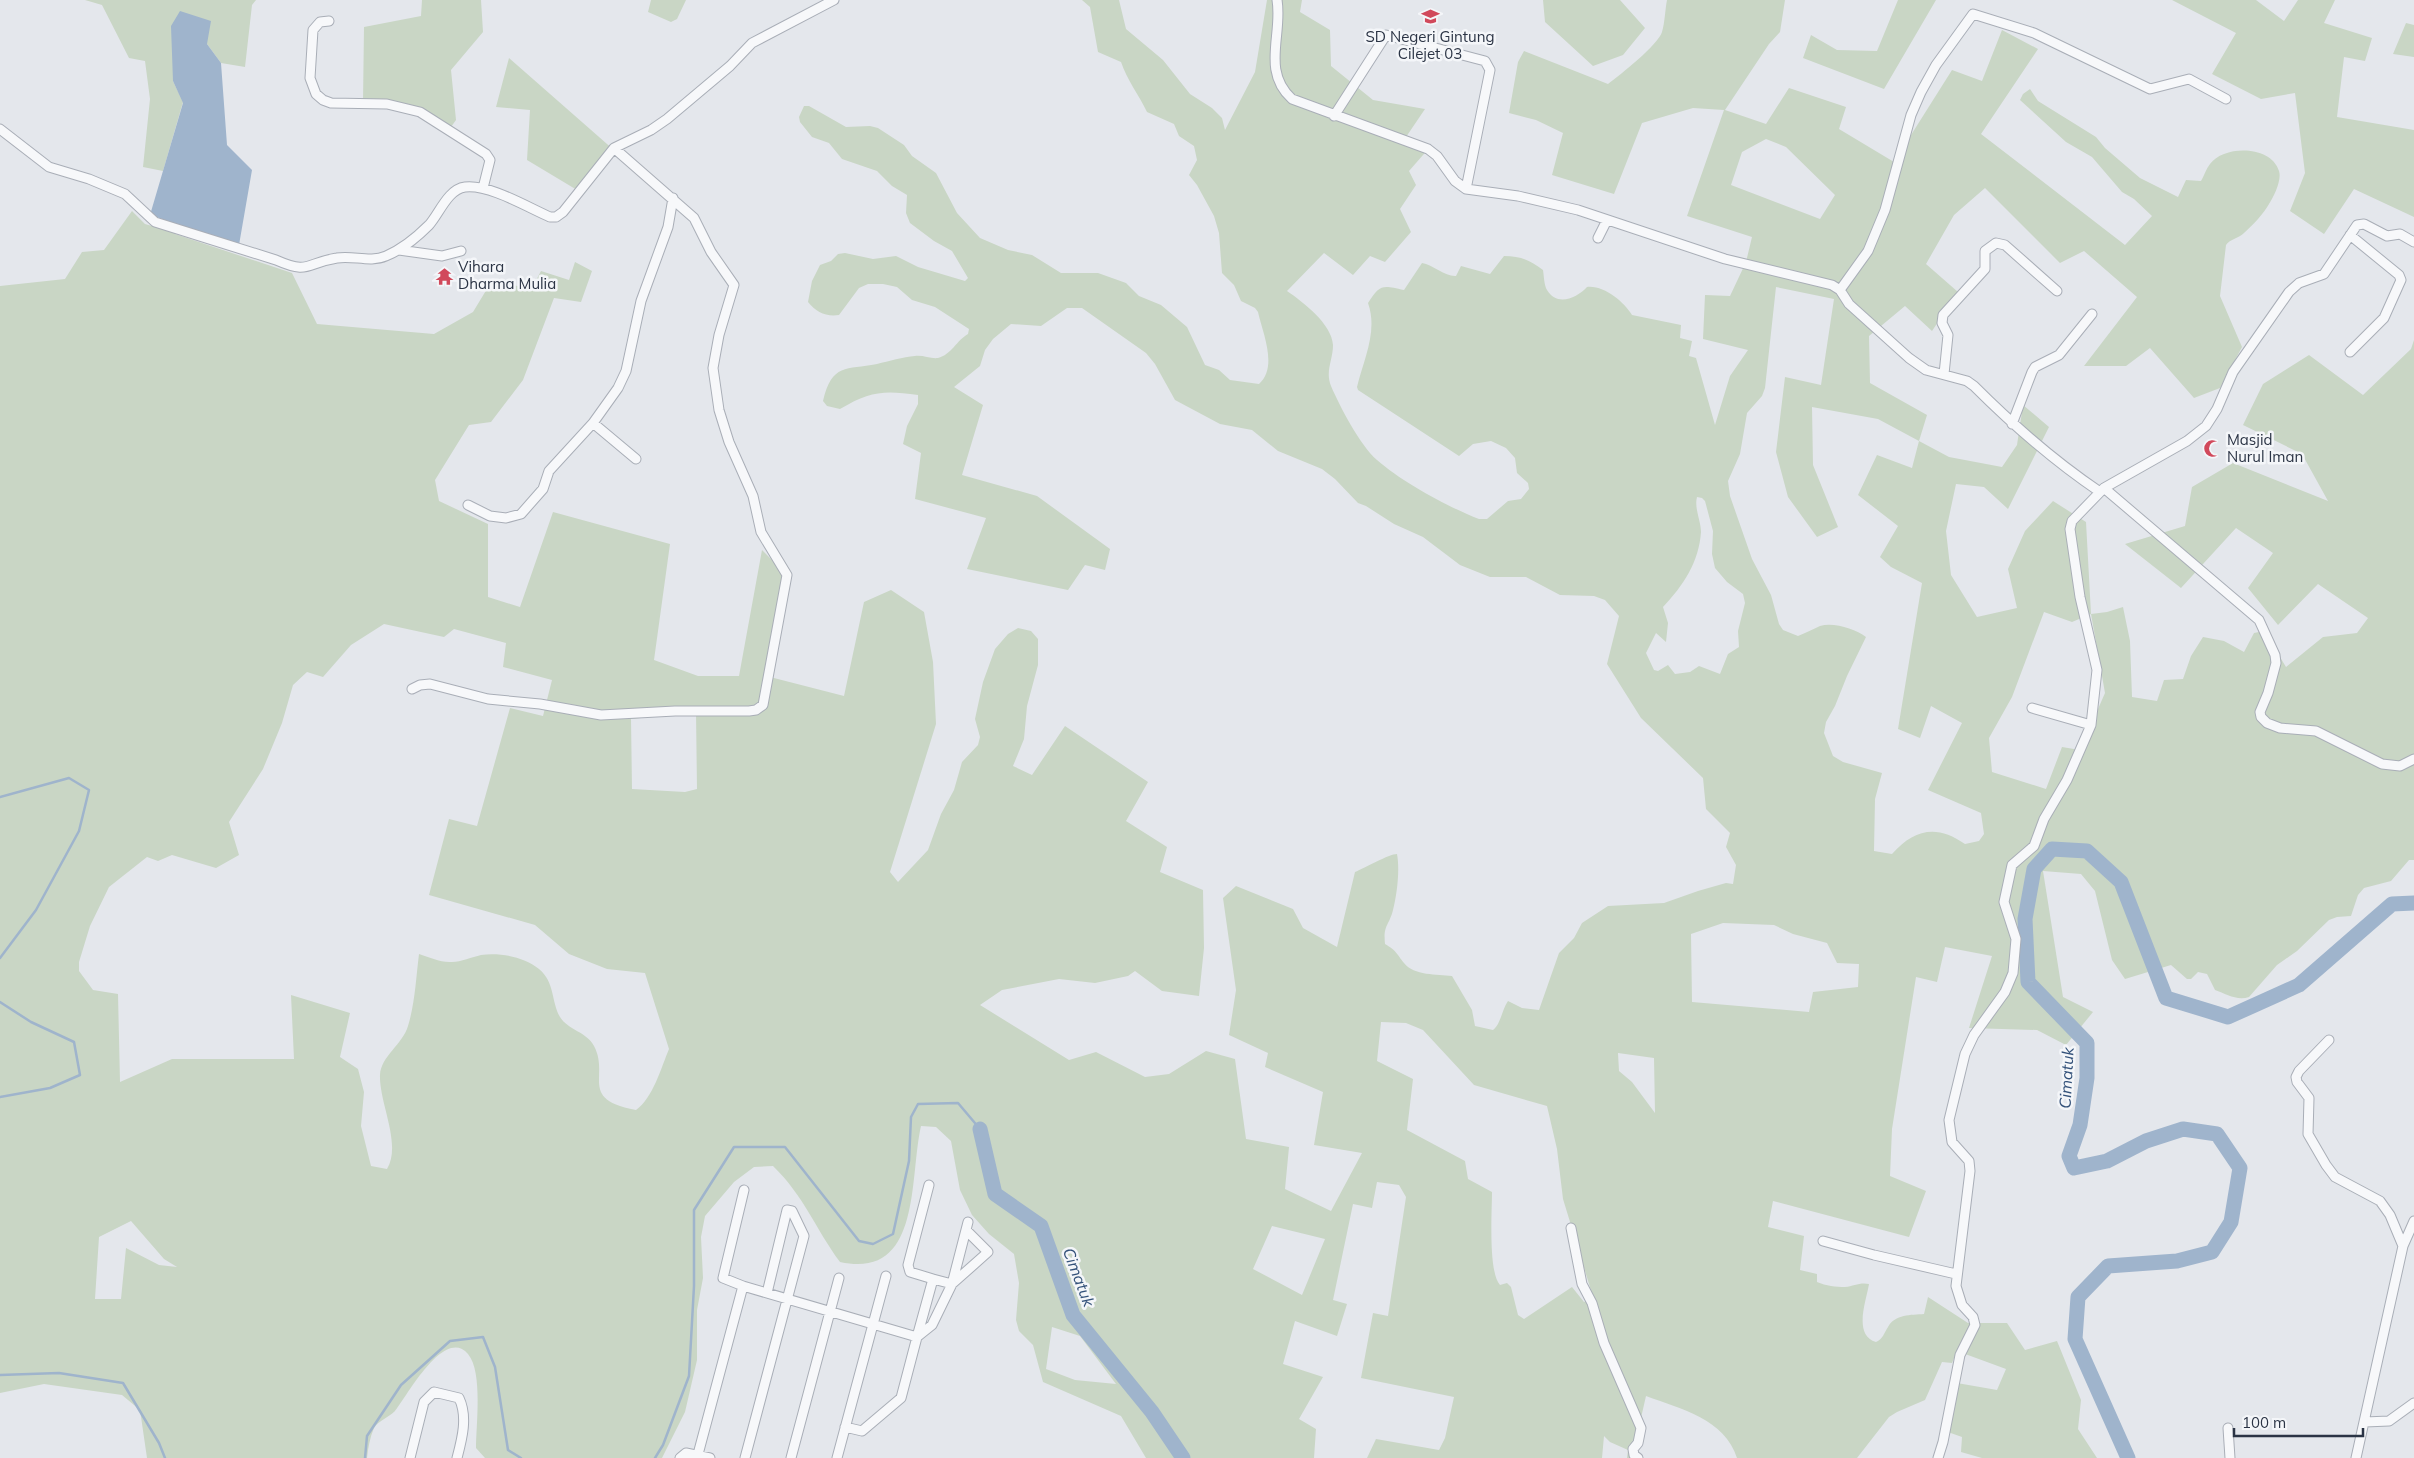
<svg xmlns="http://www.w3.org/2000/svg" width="2414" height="1458" font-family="Mulish,sans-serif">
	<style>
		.green { fill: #c9d6c5; fill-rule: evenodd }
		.water { fill: #9fb4cc }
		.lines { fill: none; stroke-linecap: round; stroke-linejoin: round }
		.stream { stroke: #9fb4cc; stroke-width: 2.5 }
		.river { stroke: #9fb4cc; stroke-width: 15 }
		.minor-casing { stroke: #a9aeb7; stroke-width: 11 }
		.minor { stroke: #f7f8fa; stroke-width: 9 }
		.labels { text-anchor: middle; stroke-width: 5; stroke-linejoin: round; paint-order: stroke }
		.poi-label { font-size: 15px; fill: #2b3445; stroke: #f4f6f9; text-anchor: start }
		.water-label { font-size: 16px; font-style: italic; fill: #34527a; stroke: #f4f6f9 }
	</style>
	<rect width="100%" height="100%" fill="#e4e7ec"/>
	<path class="green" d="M 85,0 L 256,0 L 252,5 L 245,67 L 221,63 L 207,44 L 173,81 L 183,102 L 163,171 L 143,167 L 150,99 L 145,61 L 129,58 L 102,5 Z
		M 422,0 L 481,0 L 483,32 L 451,70 L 456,120 L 446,134 L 414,108 L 363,102 L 364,27 L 421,16 Z
		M 651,0 L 686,0 L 677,19 L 671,22 L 648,12 Z
		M 1082,0 L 1119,0 L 1126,29 L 1163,60 L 1190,94 L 1212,108 L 1222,118 L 1225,130 L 1255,72 L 1267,0 L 1302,0 L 1300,12 L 1330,30 L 1331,66 L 1373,100 L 1425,109 L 1404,140 L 1430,147 L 1409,171 L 1416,185 L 1400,209 L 1411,232 L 1385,262 L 1370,256 L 1353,275 L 1324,253 L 1287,291 C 1303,302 1332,324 1333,345 C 1333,360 1325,371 1331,386 C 1340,407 1360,445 1377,460 C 1402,482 1448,507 1479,519 L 1487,519 L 1508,501 L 1521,499 L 1529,489 L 1528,483 L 1517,473 L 1515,458 L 1506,448 L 1491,441 L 1473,444 L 1459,456 L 1358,390 L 1357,387 C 1364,359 1378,331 1368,303 C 1380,284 1382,285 1404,290 L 1422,263 C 1433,265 1446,277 1456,276 L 1461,266 L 1490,274 L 1504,256 C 1520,256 1530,260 1543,270 C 1544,276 1544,285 1547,290 C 1557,307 1577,298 1587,287 C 1604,285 1624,302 1632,315 L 1681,325 L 1680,338 L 1692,341 L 1689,356 L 1696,358 L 1715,425 L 1730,376 L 1748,350 L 1703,339 L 1705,295 L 1730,296 L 1746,262 L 1752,237 L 1687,216 L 1724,110 L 1693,108 L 1642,123 L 1614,194 L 1552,175 L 1563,133 L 1536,120 L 1509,113 L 1518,62 L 1524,51 L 1608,84 C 1620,75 1658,45 1662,32 C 1665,22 1665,10 1667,0 L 1785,0 L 1780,32 L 1769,44 L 1725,110 L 1766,124 L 1789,88 L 1846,107 L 1839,129 L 1894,162 L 1952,70 L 1982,81 L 2002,30 L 2038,49 L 1981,134 L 2125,245 L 2152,216 L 2134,199 L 2122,192 L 2092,157 L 2066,142 L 2020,100 L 2023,94 L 2030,89 L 2038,101 L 2096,137 L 2105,148 L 2140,178 L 2178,197 L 2186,180 L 2201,181 C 2204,176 2206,169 2210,164 C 2224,145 2271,145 2279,171 C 2282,180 2274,196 2269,204 C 2264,213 2253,225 2244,233 C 2239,238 2230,239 2226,245 L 2220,296 L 2242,347 L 2220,388 L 2194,398 L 2150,348 L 2126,366 L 2084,366 L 2137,297 L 2084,251 L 2060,263 L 1985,188 L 1954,215 L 1926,264 L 1958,292 L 1932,331 L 1905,306 L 1869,336 L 1870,383 L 1927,415 L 1919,441 L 1949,457 L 2002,467 L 2017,445 L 2023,405 L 2049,427 L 2008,509 L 1984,487 L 1956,484 L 1946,531 L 1951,575 L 1977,617 L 2017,608 L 2008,569 L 2025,531 L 2053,501 L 2086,522 L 2091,614 L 2107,612 L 2123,607 L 2130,641 L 2132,697 L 2157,701 L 2164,680 L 2183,679 L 2191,656 L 2203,637 L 2224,641 L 2244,652 L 2254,633 L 2259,632 L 2269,639 L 2286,667 L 2323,637 L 2357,633 L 2368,618 L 2318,584 L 2278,625 L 2248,588 L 2273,553 L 2236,528 L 2181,588 L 2125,544 L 2185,526 L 2192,487 L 2233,463 L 2328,501 L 2302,454 L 2243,425 L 2263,384 L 2309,355 L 2363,395 L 2411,349 L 2414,340 L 2414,860 L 2409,860 L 2391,881 L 2364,888 L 2358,895 L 2351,916 L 2337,917 L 2329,920 L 2297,951 L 2277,965 L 2249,997 C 2237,1001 2226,994 2215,990 L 2207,974 L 2198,972 L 2191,979 L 2187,979 L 2171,965 L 2125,979 L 2112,960 L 2095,891 L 2081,874 L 2043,871 L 2063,997 L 2093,1012 L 2066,1045 L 2037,1030 L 1969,1028 L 1992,956 L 1945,947 L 1937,982 L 1916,977 L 1892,1129 L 1890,1176 L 1926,1191 L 1909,1237 L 1773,1201 L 1768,1227 L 1804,1236 L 1800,1270 L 1817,1274 L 1817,1282 C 1826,1286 1836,1287 1845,1287 C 1854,1286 1860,1282 1869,1284 C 1866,1302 1853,1335 1876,1342 C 1883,1339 1884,1333 1888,1327 C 1895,1314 1911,1315 1924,1314 L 1928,1297 L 1968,1323 L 2007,1323 L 2025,1350 L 2057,1341 L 2081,1400 L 2078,1429 L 2097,1458 L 1982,1458 L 1961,1452 L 1962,1437 L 1945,1431 L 1957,1383 L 1997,1390 L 2006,1369 L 1957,1351 L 1952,1363 L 1942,1362 L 1925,1400 L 1897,1412 L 1889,1417 L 1857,1458 L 1737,1458 C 1725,1419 1681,1409 1646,1396 L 1635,1444 L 1629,1450 L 1642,1458 L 1627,1458 L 1628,1450 L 1610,1442 L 1604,1436 L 1602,1458 L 1367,1458 L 1376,1439 L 1439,1450 L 1445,1438 L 1454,1397 L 1361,1378 L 1373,1313 L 1388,1316 L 1406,1197 L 1399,1185 L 1377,1182 L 1372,1208 L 1353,1204 L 1333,1300 L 1347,1304 L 1337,1336 L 1295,1321 L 1283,1364 L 1323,1377 L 1299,1419 L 1316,1429 L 1314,1458 L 1146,1458 L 1121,1416 L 1043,1382 L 1033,1345 L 1019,1331 L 1016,1320 L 1019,1283 L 1014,1254 L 989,1234 L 972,1215 L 960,1190 L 951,1141 L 936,1127 L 921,1126 C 909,1178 922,1280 840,1262 C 815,1228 804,1196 773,1166 L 754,1167 L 734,1182 L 705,1216 L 701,1237 L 703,1278 L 697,1310 L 697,1360 L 685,1412 L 662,1458 L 485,1458 L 476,1448 C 476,1424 483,1372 468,1354 C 444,1326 406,1398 395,1411 C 389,1417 378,1421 374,1428 C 370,1437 368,1448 367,1458 L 147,1458 L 140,1410 L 122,1395 L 44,1384 L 0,1393 L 0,286 L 65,279 L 82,252 L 104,250 L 132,211 L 145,224 L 162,229 L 171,222 L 178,225 L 175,234 L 292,273 L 317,324 L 434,334 L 473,312 L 493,279 L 531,290 L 541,271 L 569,280 L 575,262 L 592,271 L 581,302 L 554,298 L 523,380 L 491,422 L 469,425 L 435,480 L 439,501 L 488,524 L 488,597 L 520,607 L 553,512 L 670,544 L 654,660 L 698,676 L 739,676 L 762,550 L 785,573 L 770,677 L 844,696 L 864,602 L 891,590 L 924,612 L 933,662 L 936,724 L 890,872 L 898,882 L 928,850 L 941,814 L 954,790 L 962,762 L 978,745 L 980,737 L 975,719 L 983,682 L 995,649 L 1008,634 L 1018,628 L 1031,631 L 1038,639 L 1038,665 L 1027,706 L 1024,739 L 1013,766 L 1032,775 L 1065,726 L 1148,782 L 1126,821 L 1167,847 L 1160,872 L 1203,890 L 1204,948 L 1199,996 L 1162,991 L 1135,971 L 1128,976 L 1095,983 L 1059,979 L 1002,990 L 980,1005 L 1069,1060 L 1096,1052 L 1145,1077 L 1169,1074 L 1206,1051 L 1235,1059 L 1246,1139 L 1289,1147 L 1285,1189 L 1331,1211 L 1362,1153 L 1314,1145 L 1323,1092 L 1265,1067 L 1268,1053 L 1229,1035 L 1236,990 L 1223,898 L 1236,886 L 1293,909 L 1303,928 L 1337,947 L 1355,872 C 1365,868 1389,854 1397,854 C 1400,870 1397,894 1393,910 C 1389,926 1383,925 1385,944 C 1397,951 1396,953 1404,963 C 1414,976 1437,974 1452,976 L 1472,1010 L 1475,1026 L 1493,1030 C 1501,1024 1502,1009 1508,1001 L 1522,1008 L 1539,1010 L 1559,953 L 1574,938 L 1582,923 L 1608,906 L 1664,903 L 1698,891 L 1726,883 L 1733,884 L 1736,865 L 1726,847 L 1730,833 L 1706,809 L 1703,778 L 1641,718 L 1607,664 L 1619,616 L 1605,600 L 1594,596 L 1560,595 L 1526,577 L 1490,577 L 1460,565 L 1423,537 L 1394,524 L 1366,506 L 1358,503 L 1335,479 L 1322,469 L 1278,451 L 1252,430 L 1220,424 L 1175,400 L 1155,364 L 1146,353 L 1082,308 L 1067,308 L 1041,326 L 1011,324 L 993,339 L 985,350 L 980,366 L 954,387 L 983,405 L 962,475 L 1037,496 L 1110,549 L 1105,570 L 1085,565 L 1068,590 L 967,569 L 986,518 L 915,499 L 921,453 L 903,444 L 907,426 L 918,404 L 918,395 C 884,390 870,391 840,409 L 827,406 L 823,401 C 832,363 846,370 877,364 C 889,361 903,357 915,356 C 923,355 931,359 938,358 C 951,355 957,340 968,334 L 969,329 L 935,307 L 912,300 L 897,287 L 883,284 L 868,284 L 859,288 L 839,315 C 826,317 816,312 808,302 L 812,281 L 820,265 L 831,261 L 838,254 L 845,253 L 873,259 L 896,256 L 918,267 L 965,281 L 968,278 L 952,251 L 934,241 L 910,223 L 906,213 L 907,195 L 892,186 L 877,171 L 842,159 L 829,143 L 812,137 L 800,122 L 799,117 L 804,106 L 809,106 L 846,127 L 870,126 L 878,128 L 904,145 L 912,156 L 936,173 L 957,213 L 980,238 L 1008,250 L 1032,255 L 1061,273 L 1098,273 L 1126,283 L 1139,296 L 1161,305 L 1187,327 L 1205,365 L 1219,370 L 1230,380 L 1259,384 C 1278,367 1263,334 1258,312 L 1255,308 L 1241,301 L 1234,285 L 1222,273 L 1219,233 L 1214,216 L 1197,185 L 1189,175 L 1197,160 L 1194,146 L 1179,136 L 1174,124 L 1147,112 C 1139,95 1127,80 1121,62 L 1098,52 L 1090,7 ZM 1766,139 L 1786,147 L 1835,195 L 1820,219 L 1731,185 L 1742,152 ZM 1776,287 L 1834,299 L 1821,385 L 1785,377 L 1776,452 L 1788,497 L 1817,537 L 1838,527 L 1813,465 L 1812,407 L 1878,419 L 1919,441 L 1912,468 L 1877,455 L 1858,495 L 1898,526 L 1880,557 L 1891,567 L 1922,583 L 1898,729 L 1920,738 L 1931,706 L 1962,723 L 1928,790 L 1981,813 L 1984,834 L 1979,841 L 1965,844 C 1937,824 1914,829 1892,854 L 1874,851 L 1875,799 L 1882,773 L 1843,762 L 1833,756 L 1824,733 L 1826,722 L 1835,706 L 1847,676 L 1866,637 C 1855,629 1834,622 1820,626 C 1813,629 1806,633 1798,636 L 1783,630 L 1779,624 L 1771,595 L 1752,559 L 1730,496 L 1728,481 L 1740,454 L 1747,413 L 1762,396 L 1765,388 ZM 1697,497 L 1702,498 L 1705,501 L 1713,531 L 1712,554 L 1715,568 L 1727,582 L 1743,594 L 1745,603 L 1738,631 L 1739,647 L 1728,654 L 1720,674 L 1699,666 L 1690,672 L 1675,674 L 1668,665 L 1658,671 L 1654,670 L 1646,653 L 1656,633 L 1666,642 L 1668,623 L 1663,607 C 1683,586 1699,562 1701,532 C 1701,521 1694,508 1697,497 ZM 2044,612 L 2072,622 L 2091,614 L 2105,693 L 2080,750 L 2062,747 L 2046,789 L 1992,772 L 1989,738 L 2012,697 ZM 384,624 L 444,637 L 454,629 L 506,643 L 503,667 L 552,680 L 543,716 L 510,708 L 477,826 L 449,819 L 429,895 L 535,925 L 569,954 L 607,969 L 645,973 L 669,1049 C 661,1068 653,1098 636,1110 C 578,1099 610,1076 594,1046 C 587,1032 568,1030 560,1017 C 551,1001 555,982 539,969 C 525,957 499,952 481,955 C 472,957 461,962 452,962 C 441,963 429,957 419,954 C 416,978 415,1003 408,1026 C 403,1044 381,1056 380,1075 C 379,1103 402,1144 387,1169 L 371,1166 L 361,1126 L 364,1092 L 358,1069 L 340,1057 L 350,1013 L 291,995 L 294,1059 L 172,1059 L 120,1082 L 118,994 L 93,990 L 79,971 L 79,962 L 90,926 L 109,887 L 147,857 L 158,861 L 172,855 L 216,868 L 239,855 L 229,822 L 263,769 L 282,723 L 293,685 L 307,672 L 323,677 L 351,645 ZM 696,712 L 697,789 L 685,792 L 632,789 L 631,719 ZM 1723,923 L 1774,925 L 1793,934 L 1827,943 L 1837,963 L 1859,964 L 1858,987 L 1813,992 L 1809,1012 L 1692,1002 L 1691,934 ZM 1381,1022 L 1406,1023 L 1423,1030 L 1474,1085 L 1547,1106 L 1557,1149 L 1563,1199 L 1593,1297 L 1584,1302 L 1572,1287 L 1524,1319 L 1518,1315 L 1511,1287 L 1507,1283 L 1500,1285 C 1488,1272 1492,1211 1492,1192 L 1468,1179 L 1465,1161 L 1407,1130 L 1413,1079 L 1377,1061 ZM 1618,1053 L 1654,1058 L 1655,1113 L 1632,1082 L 1619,1071 ZM 131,1221 L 164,1259 L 177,1267 L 159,1265 L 126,1248 L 121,1299 L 95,1299 L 99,1237 ZM 1272,1226 L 1325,1239 L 1302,1295 L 1253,1269 ZM 1052,1327 L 1080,1336 L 1116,1384 L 1075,1380 L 1046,1369 Z
		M 1543,0 L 1620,0 L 1645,28 L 1623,55 L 1593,66 L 1545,22 Z
		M 1898,0 L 1936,0 L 1884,89 L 1803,58 L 1811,35 L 1837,50 L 1877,51 Z
		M 2172,0 L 2256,0 L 2284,21 L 2298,0 L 2335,0 L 2324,23 L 2372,38 L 2365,61 L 2344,57 L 2337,117 L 2414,130 L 2414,217 L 2354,189 L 2324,234 L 2290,211 L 2305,173 L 2295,93 L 2261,99 L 2212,74 L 2236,33 Z
		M 2406,23 L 2414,25 L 2414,57 L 2393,54 Z
		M 509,58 L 615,151 L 577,190 L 527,160 L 530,110 L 496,107 Z"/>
	<path class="water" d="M 180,11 L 211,21 L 207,44 L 221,63 L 227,145 L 252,170 L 239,245 L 150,215 L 183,103 L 173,81 L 171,26 Z"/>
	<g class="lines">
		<path class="stream" d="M 0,797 L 69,778 L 89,790 L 79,831 L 36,910 L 0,958
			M 0,1002 L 31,1022 L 74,1042 L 80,1075 L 50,1088 L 0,1097
			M 0,1375 L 59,1373 L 123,1383 L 159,1443 L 165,1458
			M 365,1458 L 367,1436 L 401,1385 L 450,1341 L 483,1337 L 495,1367 L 508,1450 L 521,1458
			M 655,1458 L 663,1445 L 689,1376 L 694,1286 L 694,1210 L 734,1147 L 785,1147 L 859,1241 L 873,1244 L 893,1234 L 909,1161 L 911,1117 L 918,1104 L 958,1103 L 980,1129"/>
		<path class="river" d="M 980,1129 L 995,1194 L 1041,1226 L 1073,1315 L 1152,1412 L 1183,1458
			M 2128,1458 L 2075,1339 L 2078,1297 L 2108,1266 L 2177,1261 L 2212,1252 L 2231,1222 L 2240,1168 L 2217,1134 L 2183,1129 L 2146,1141 L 2107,1161 L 2074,1168 L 2069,1156 L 2080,1125 L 2087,1078 L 2087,1043 L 2028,982 L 2025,919 L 2034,869 L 2052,849 L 2087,851 L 2121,882 L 2166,998 L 2228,1017 L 2299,985 L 2392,904 L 2414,903"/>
		<defs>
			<path id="minor" d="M 1277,0 C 1283,34 1261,71 1292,99 L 1428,149 L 1437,156 L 1455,181 L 1466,189 L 1518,196 L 1578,210 L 1725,259 L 1832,285 L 1840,290 L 1849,304 L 1909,358 L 1926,370 L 1967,381 L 1974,386 C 2013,425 2054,461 2100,492
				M 329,21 L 320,22 L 313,30 L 310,78 L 316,94 L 323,100 L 331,103 L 387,104 L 420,112 L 486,154 L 490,160 L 483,188
				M 1334,116 L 1386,35 L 1485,61 L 1490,70 L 1466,189
				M 0,129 L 49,167 L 89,179 L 125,194 L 155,222 L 276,260 C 310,275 305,263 337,258 C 353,255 370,263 386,256 C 403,249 416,238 429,225 C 439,214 448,189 465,187 C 489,184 527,207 550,217 L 556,217 L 563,212 L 614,148 L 651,130 L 667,119 L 730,66 L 752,43 L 834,0
				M 1598,238 L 1607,220
				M 399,250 L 442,256 L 461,251
				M 1840,290 L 1868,251 L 1885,210 L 1911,115 L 1921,92 L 1936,65 L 1973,14 L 2034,33 L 2150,89 L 2189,79 L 2226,99
				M 2350,352 L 2384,318 L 2401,280 L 2399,275 L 2350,235
				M 1944,374 L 1948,335 L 1942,323 L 1943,315 L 1985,269 L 1985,251 L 1996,243 L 2005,245 L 2057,291
				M 593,423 L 636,459
				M 2012,424 L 2032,372 L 2035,367 L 2059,355 L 2092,314
				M 2104,488 L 2259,620 L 2275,655 L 2276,663 L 2268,693 L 2260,712 L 2261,717 L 2267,723 L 2280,728 L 2316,731 L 2382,764 L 2400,766 L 2414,759
				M 468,505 L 490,516 L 506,518 L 521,514 L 543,489 L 549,471 L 593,423 L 618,388 L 626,371 L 641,301 L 668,227 L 673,198
				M 412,689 L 420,685 L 430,684 L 488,699 L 540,704 L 601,715 L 675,711 L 749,711 L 756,710 L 763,705 L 787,575 L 761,532 L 753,496 L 729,442 L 719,410 L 713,368 L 719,335 L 734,285 L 711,252 L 694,218 L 614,148
				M 2032,708 L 2091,725
				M 2329,1040 L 2299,1071 L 2296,1077 L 2297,1082 L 2309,1098 L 2308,1134 L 2326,1165 L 2335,1177 L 2380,1201 L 2390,1215 L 2403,1246
				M 929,1185 L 908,1265 L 910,1272 L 933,1279
				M 1571,1228 L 1582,1284 L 1592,1303 L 1604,1343 L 1641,1428 L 1638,1443 L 1633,1449 L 1634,1455 L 1638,1458
				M 1823,1241 L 1874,1255 L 1956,1274
				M 743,1286 L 723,1278 L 744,1190
				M 2365,1422 L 2389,1421 L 2414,1403
				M 845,1427 L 862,1431 L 901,1398 L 917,1337 L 932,1325 L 952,1284 L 968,1222
				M 2228,1428 L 2230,1458
				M 410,1458 L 424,1402 L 434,1392 L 459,1398 C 468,1417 462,1439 457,1458
				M 680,1458 L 686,1453 L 710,1458
				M 697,1458 L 743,1286 L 917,1337 L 933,1279 L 952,1284 L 988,1252 L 966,1230
				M 745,1458 L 804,1236 L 792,1211 L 787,1210 L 767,1293
				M 791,1458 L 839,1278
				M 837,1458 L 886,1276
				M 1938,1458 L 1943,1442 L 1960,1355 L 1975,1325 L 1973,1317 L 1962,1305 L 1956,1286 L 1970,1171 L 1969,1161 L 1952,1142 L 1949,1120 L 1965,1054 L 1974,1035 L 2005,992 L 2013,973 L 2016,939 L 2004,902 L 2012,865 L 2034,846 L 2044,819 L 2067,780 L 2091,725 L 2097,670 L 2080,597 L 2070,529 L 2072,521 L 2104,488 L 2187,441 L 2206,426 L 2217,409 L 2233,372 L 2289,292 L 2299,283 L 2324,274 L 2357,225 L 2364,224 L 2387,236 L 2400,234 L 2414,242
				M 2356,1458 L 2403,1246 L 2414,1221"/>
		</defs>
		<use href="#minor" class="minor-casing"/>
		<use href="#minor" class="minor"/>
	</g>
	<defs>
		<symbol id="school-bare" viewBox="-9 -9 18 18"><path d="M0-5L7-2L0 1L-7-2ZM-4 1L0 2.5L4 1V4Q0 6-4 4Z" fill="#d1495b" stroke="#f4f6f9" stroke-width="2.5" paint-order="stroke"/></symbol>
		<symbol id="temple-bare" viewBox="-9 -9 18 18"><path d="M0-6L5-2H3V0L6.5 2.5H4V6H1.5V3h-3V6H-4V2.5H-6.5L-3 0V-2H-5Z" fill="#d1495b" stroke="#f4f6f9" stroke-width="2.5" paint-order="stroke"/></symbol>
		<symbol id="mosque-bare" viewBox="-9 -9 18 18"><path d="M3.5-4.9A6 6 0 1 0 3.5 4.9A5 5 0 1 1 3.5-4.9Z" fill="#d1495b" stroke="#f4f6f9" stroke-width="2.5" paint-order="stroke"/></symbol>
	</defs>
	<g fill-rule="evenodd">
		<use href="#school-bare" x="1418" y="4" width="25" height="25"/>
		<use href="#temple-bare" x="432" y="264" width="25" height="25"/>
		<use href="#mosque-bare" x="2200" y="436" width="25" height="25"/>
	</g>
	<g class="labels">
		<g class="poi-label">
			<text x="1430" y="42" text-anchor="middle">SD Negeri Gintung<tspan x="1430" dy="17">Cilejet 03</tspan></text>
			<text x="458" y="272">Vihara<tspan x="458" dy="17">Dharma Mulia</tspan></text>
			<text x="2227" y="445">Masjid<tspan x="2227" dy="17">Nurul Iman</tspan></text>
		</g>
		<g class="water-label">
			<text transform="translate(2066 1078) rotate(-87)" y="6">Cimatuk</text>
			<text transform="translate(1079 1277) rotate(69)" y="6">Cimatuk</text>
		</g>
	</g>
	<path d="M2234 1428v8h129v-8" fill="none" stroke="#2b3445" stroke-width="2.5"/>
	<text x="2242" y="1428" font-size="15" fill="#2b3445" stroke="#f4f6f9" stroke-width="4" paint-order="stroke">100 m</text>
</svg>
